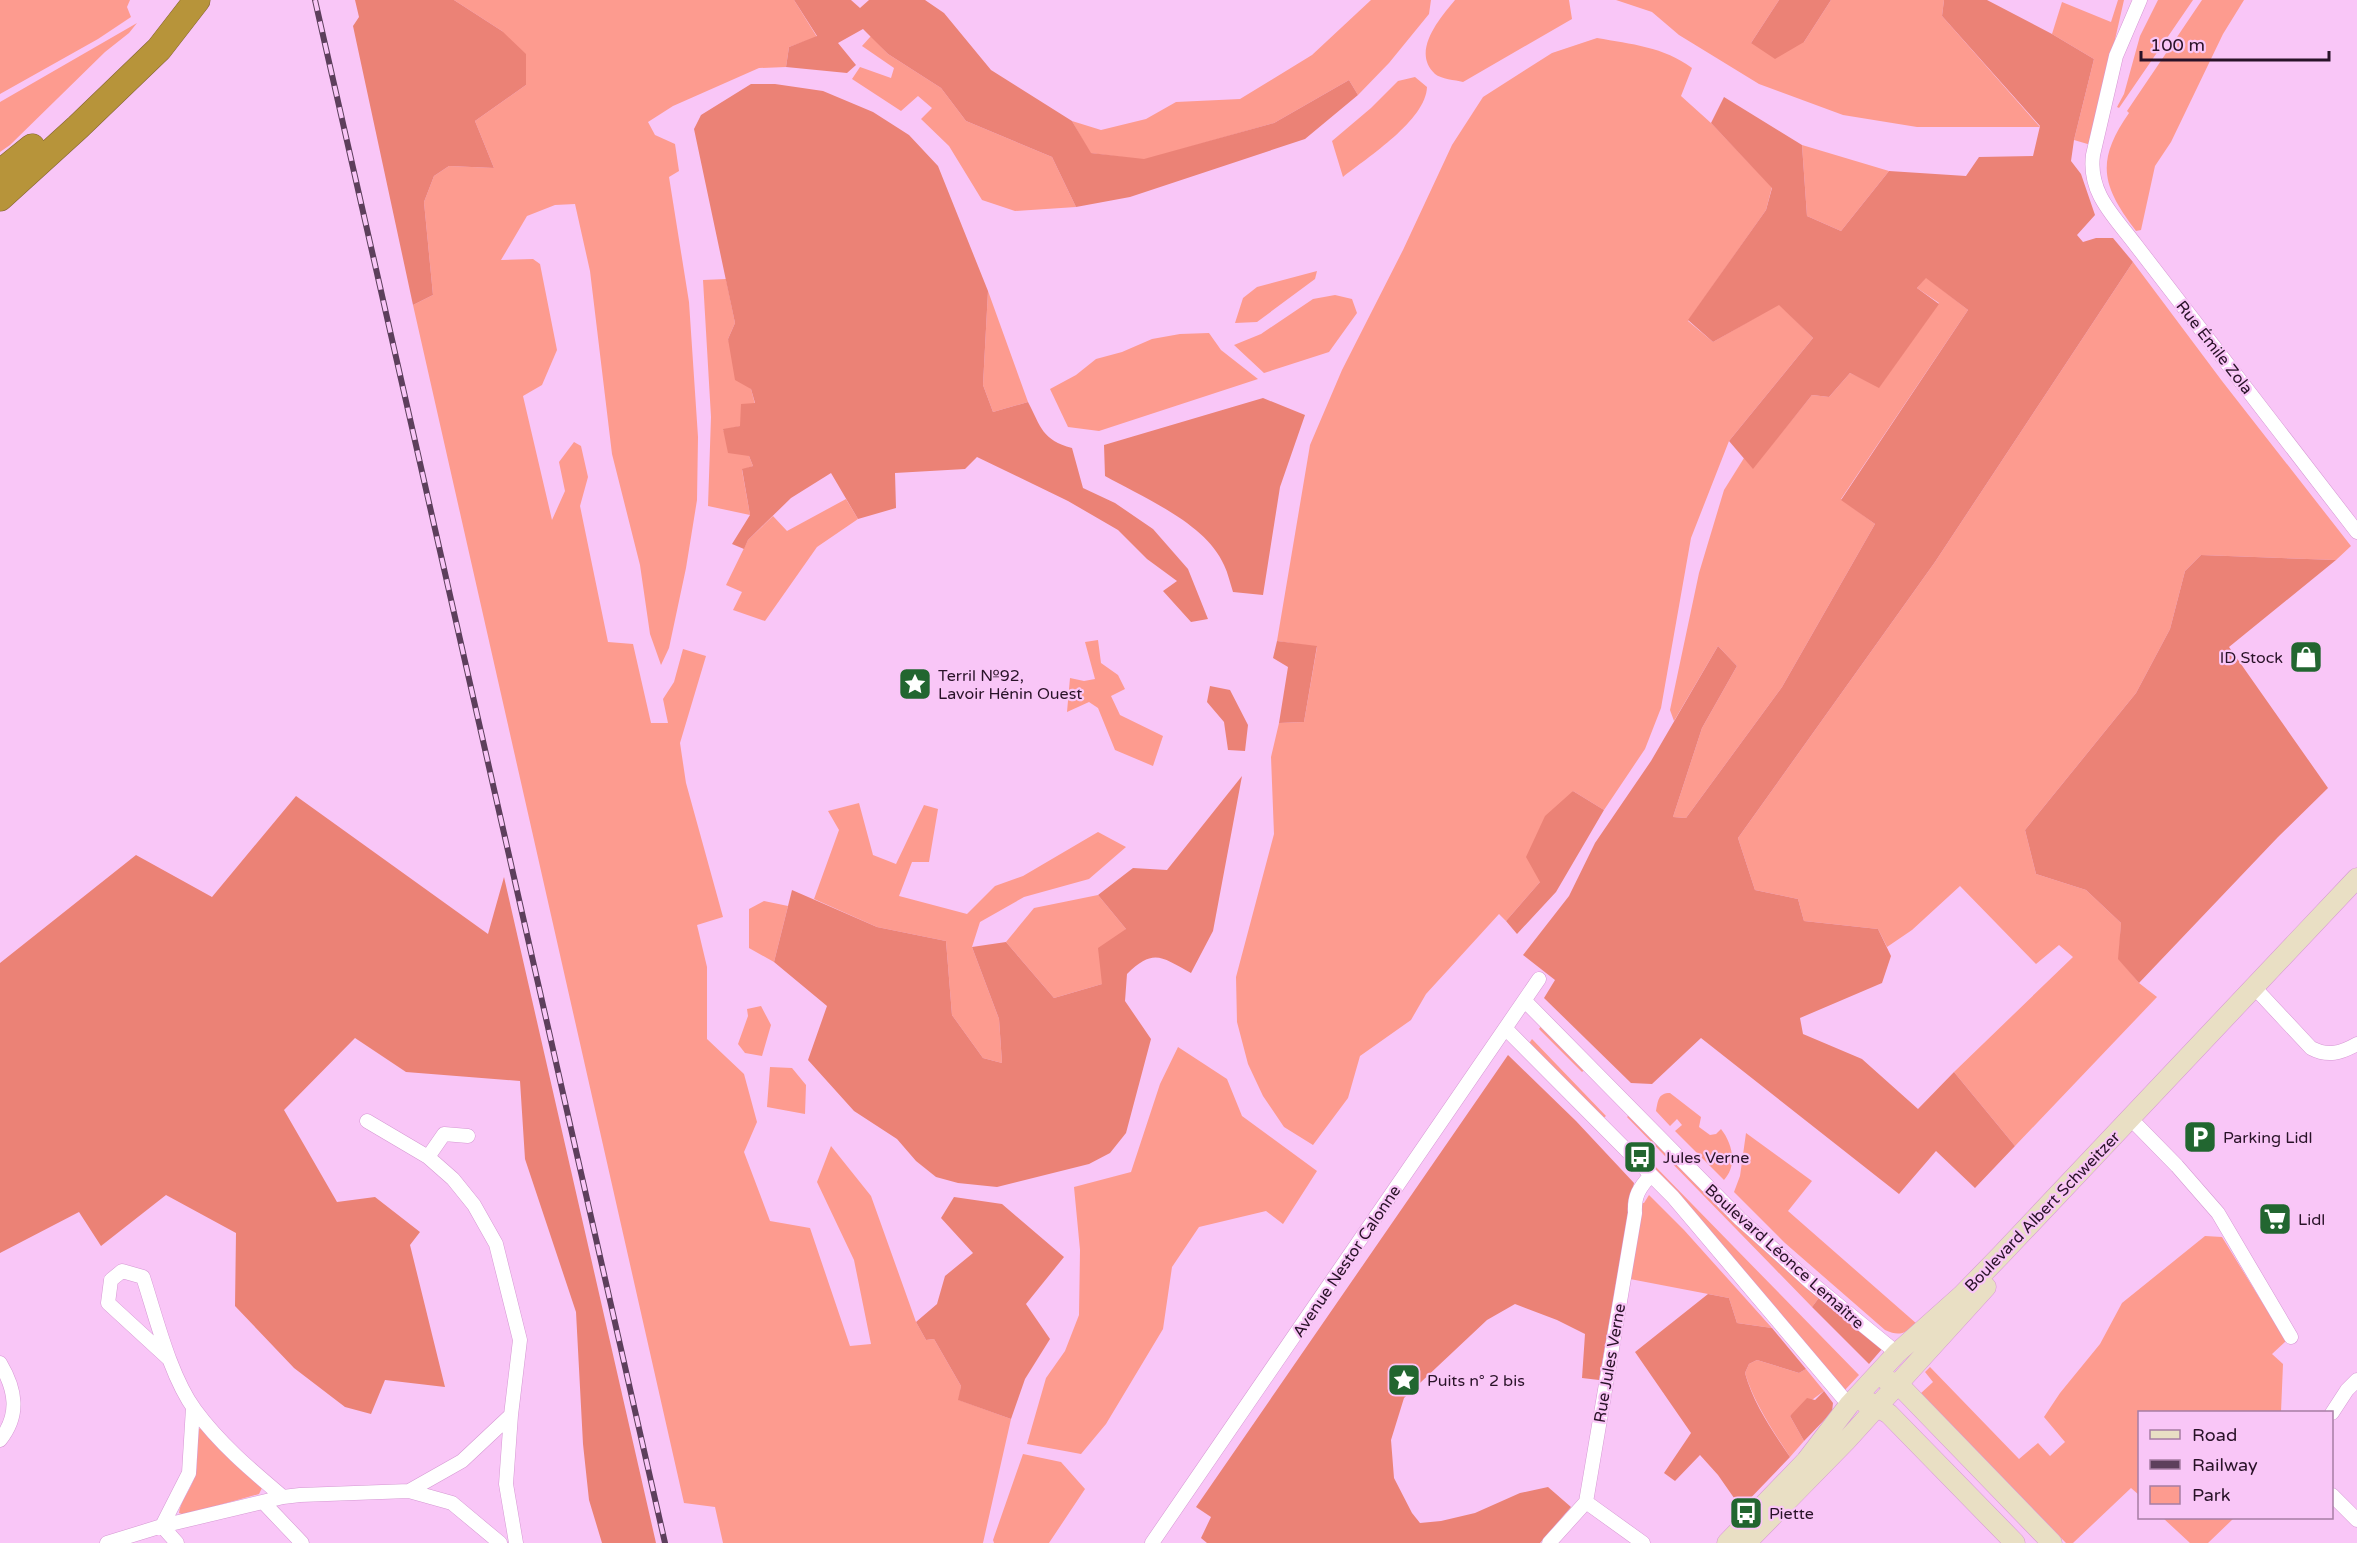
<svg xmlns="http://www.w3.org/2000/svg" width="2357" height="1543" font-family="'Varela Round',sans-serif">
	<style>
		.green { fill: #fd9b8f }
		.forest { fill: #eb8276 }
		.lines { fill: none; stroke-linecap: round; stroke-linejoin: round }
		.minor-casing { stroke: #d598d3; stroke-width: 15 }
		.secondary-casing { stroke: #d598d3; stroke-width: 21 }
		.motorway-casing { stroke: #856634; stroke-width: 27 }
		.minor { stroke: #fff; stroke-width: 14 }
		.secondary { stroke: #e9dfc4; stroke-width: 20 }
		.motorway { stroke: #b7943a; stroke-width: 26 }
		.rail-casing { stroke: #5d3f5c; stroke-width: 6 }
		.rail { stroke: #f9c6f7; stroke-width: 4; stroke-dasharray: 11; stroke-linecap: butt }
		.labels { text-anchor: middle; stroke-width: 4.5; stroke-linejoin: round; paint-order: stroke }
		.street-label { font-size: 16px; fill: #291228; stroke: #f9c6f7 }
		.poi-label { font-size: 16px; fill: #291228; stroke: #f9c6f7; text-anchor: start }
	</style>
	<rect width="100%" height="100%" fill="#f9c6f7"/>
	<path class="green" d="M 0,0 L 130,0 L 127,7 L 131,17 L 98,39 L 0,94 Z
		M 454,0 L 794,0 L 817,37 L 789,47 L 786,67 L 759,68 L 673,106 L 648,122 L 655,135 L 675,144 L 679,171 L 669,177 L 689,302 L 698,437 L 697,500 L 686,568 L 669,648 L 661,665 L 650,634 L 640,565 L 612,454 L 590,271 L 575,204 L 555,205 L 527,216 L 501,260 L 533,259 L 540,264 L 557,350 L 542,385 L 523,396 L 552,520 L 565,491 L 559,462 L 574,442 L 581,446 L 588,477 L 580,506 L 608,642 L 633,644 L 651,723 L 668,723 L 663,699 L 674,682 L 683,649 L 706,656 L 680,743 L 686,783 L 723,917 L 697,925 L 707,967 L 707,1039 L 744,1074 L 757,1122 L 744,1152 L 770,1221 L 810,1228 L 850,1346 L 871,1344 L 854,1260 L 817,1182 L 831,1146 L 871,1196 L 916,1322 L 926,1340 L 934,1339 L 961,1386 L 959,1400 L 1011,1419 L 983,1543 L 723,1543 L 715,1507 L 684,1503 L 413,305 L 433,295 L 424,202 L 434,176 L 449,166 L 494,168 L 475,121 L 526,85 L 502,31 Z
		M 1371,0 L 1431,0 L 1429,14 L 1389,63 L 1358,95 L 1349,80 L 1274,123 L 1144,160 L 1090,153 L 1072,121 L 1101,130 L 1146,119 L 1176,102 L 1240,99 L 1312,55 Z
		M 1455,0 L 1569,0 L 1572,19 L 1463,82 C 1455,80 1441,79 1435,74 C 1411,52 1439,19 1455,0 Z
		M 1616,0 L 1779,0 L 1751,43 L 1804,42 L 1831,0 L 1944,0 L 1942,16 L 2040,127 L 1917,127 L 1843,115 L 1759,84 L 1679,35 L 1652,12 Z
		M 2118,0 L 2124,0 L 2091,145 L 2074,140 L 2094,59 L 2052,34 L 2062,2 L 2111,22 Z
		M 2158,0 L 2193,0 L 2119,108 L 2117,107 L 2124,94 L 2140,36 Z
		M 2202,0 L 2244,0 L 2223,34 L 2171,142 L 2155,166 L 2141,230 L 2136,231 C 2102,186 2095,162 2129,113 L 2127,111 Z
		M 137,23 L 129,33 L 105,52 L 10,145 L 0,152 L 0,102 Z
		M 871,36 L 888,54 L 941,88 L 966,121 L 1052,157 L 1076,207 L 1015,211 L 982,200 L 949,146 L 921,119 L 932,108 L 918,96 L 901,111 L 852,79 L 860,67 L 891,78 L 894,68 L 862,46 Z
		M 1597,38 C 1631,44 1664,47 1692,68 L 1681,96 L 1711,123 L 1772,187 L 1766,210 L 1688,321 L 1713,342 L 1779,304 L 1813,338 L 1729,441 L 1691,538 L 1661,708 L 1645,749 L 1604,810 L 1573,791 L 1540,882 L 1506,921 L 1499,914 L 1426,994 L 1411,1020 L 1360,1056 L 1348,1098 L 1313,1145 L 1284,1127 L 1263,1096 L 1248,1064 L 1237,1022 L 1236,977 L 1274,834 L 1271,757 L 1279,723 L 1304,722 L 1317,647 L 1277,641 L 1310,445 L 1342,370 L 1403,250 L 1452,145 L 1483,97 L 1552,53 Z
		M 1415,77 L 1427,87 C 1426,120 1368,157 1343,177 L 1332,141 L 1371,108 L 1398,81 Z
		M 1802,145 L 1889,171 L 1841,231 L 1807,216 Z
		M 2133,262 L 2222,381 L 2351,546 L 2336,560 L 2201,555 L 2185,571 L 2170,629 L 2136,693 L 2025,830 L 2036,874 L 2086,890 L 2121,923 L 2119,959 L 2139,983 L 2157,997 L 2015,1146 L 1954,1072 L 2073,957 L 2059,945 L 2036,964 L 1960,886 L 1912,930 L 1887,947 L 1878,929 L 1804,921 L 1798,899 L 1755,890 L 1738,838 L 1935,562 Z
		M 1317,271 L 1315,279 L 1257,322 L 1235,323 L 1243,298 L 1257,287 Z
		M 1926,277 L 1968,310 L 1841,499 L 1875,524 L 1782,687 L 1686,818 L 1673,817 L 1702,728 L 1737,666 L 1718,646 L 1674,721 L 1670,710 L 1699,573 L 1724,490 L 1744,458 L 1753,468 L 1812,395 L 1829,397 L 1850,373 L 1879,387 L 1939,303 L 1917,288 Z
		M 726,279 L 735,323 L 728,339 L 751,389 L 755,404 L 741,426 L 723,430 L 749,456 L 753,466 L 742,470 L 750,515 L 708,506 L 711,417 L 703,280 Z
		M 988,291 L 1028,402 L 993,412 L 983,385 Z
		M 1335,295 L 1352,299 L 1357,313 L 1329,352 L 1264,373 L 1234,345 L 1261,334 L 1313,299 Z
		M 1209,333 L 1221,350 L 1258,379 L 1099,431 L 1068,427 L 1050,389 L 1076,375 L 1096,359 L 1122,352 L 1152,339 L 1180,334 Z
		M 846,499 L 858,519 L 817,547 L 765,621 L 733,610 L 742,592 L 726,585 L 748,540 L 773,516 L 787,531 Z
		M 1098,640 L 1101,663 L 1118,675 L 1125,689 L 1111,696 L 1120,715 L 1163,736 L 1153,766 L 1115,750 L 1098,708 L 1089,702 L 1067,712 L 1070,678 L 1084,681 L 1095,679 L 1085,642 Z
		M 859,803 L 873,855 L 896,864 L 924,805 L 938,809 L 929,862 L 912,862 L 899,896 L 967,914 L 995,886 L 1023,876 L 1098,832 L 1126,847 L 1089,879 L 1024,897 L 980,922 L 972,947 L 999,1019 L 1002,1063 L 983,1058 L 952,1015 L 946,941 L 877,927 L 814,899 L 839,830 L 828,811 Z
		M 1098,895 L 1126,929 L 1102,984 L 1054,998 L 1006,942 L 1034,908 Z
		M 764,901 L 788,906 L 774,962 L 749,948 L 749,909 Z
		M 761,1006 L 771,1025 L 762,1056 L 745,1053 L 738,1044 L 748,1016 L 747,1009 Z
		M 1543,1023 L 1587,1068 L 1582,1072 L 1539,1029 Z
		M 1532,1039 L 1606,1116 L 1601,1120 L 1528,1045 Z
		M 1178,1047 L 1227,1079 L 1242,1116 L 1317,1171 L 1283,1224 L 1266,1211 L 1199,1227 L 1172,1267 L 1163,1329 L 1106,1424 L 1081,1454 L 1027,1444 L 1046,1378 L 1065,1351 L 1079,1315 L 1080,1250 L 1074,1187 L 1131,1172 L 1160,1084 Z
		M 770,1067 L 792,1068 L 806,1085 L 805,1114 L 767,1107 Z
		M 1670,1093 L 1701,1117 L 1699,1127 L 1710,1135 L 1716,1134 L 1721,1129 C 1732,1143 1738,1165 1724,1180 L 1675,1131 L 1682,1125 L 1677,1119 L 1670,1126 L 1656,1111 C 1658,1101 1658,1093 1670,1093 Z
		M 1631,1113 L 1821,1295 L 1812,1307 L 1627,1117 Z
		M 1746,1133 L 1812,1181 L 1788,1211 L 1917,1324 C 1905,1333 1900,1337 1885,1330 L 1785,1243 L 1734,1192 L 1740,1176 Z
		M 1650,1161 L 1859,1375 L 1844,1391 L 1646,1165 Z
		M 1649,1195 L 1684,1230 L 1772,1328 L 1737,1323 L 1729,1298 L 1630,1279 L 1637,1202 L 1644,1203 Z
		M 2205,1236 L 2222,1237 L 2286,1341 L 2272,1354 L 2283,1364 L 2281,1412 L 2140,1412 L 2139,1495 L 2131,1488 L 2073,1543 L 2066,1543 L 1920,1394 L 1933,1382 L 1925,1372 L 1930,1367 L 2019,1459 L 2038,1443 L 2050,1456 L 2065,1442 L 2044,1417 L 2060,1393 L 2100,1344 L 2122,1303 Z
		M 1757,1360 L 1799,1373 L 1806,1369 L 1824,1391 L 1790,1416 L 1804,1441 L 1790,1457 C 1773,1431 1754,1403 1745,1373 L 1749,1364 Z
		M 200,1428 L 205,1430 L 263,1486 L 259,1494 L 184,1515 L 179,1513 C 180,1502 189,1492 193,1481 C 199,1466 197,1448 196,1432 Z
		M 1023,1454 L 1061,1462 L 1085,1489 L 1049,1543 L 994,1543 L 993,1540 Z
		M 2163,1518 L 2234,1518 L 2208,1543 L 2190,1543 Z"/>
	<path class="forest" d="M 355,0 L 454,0 L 502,31 L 526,54 L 526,85 L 475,121 L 494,168 L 449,166 L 434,176 L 424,202 L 433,295 L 413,305 L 353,26 L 359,17 Z
		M 794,0 L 851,0 L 860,8 L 869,0 L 925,0 L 944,13 L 991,70 L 1072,121 L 1091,153 L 1144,159 L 1274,123 L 1349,80 L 1358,95 L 1305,139 L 1130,197 L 1076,207 L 1052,157 L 966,121 L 941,88 L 888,54 L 863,29 L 838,43 L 856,65 L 847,73 L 786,67 L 789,47 L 817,36 Z
		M 1779,0 L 1831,0 L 1804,42 L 1775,59 L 1751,43 Z
		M 1944,0 L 1987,0 L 2052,34 L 2094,59 L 2074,140 L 2071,161 L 2081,174 L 2095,215 L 2077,235 L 2083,242 L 2096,238 L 2113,238 L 2133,262 L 1935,562 L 1738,838 L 1755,890 L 1798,899 L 1804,921 L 1878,929 L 1891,956 L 1882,983 L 1800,1018 L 1803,1034 L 1862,1059 L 1918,1109 L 1954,1072 L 2015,1146 L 1975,1188 L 1936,1151 L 1899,1194 L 1701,1038 L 1652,1084 L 1631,1083 L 1544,998 L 1555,980 L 1523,955 L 1569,896 L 1595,843 L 1651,761 L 1718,646 L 1737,666 L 1702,728 L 1673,817 L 1686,818 L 1782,687 L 1875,524 L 1841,500 L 1968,310 L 1926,278 L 1917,288 L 1939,304 L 1879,388 L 1850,373 L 1829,397 L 1812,395 L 1753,469 L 1729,441 L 1813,338 L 1779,305 L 1713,342 L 1688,320 L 1766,210 L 1772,188 L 1711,123 L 1724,97 L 1802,145 L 1807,216 L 1841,231 L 1889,171 L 1966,176 L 1979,157 L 2033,156 L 2040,126 L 1942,16 Z
		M 751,84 L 775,84 L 823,91 L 873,112 L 909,135 L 938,166 L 988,291 L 983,385 L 993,412 L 1028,402 C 1041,427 1042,440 1072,448 L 1083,488 L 1115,503 L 1153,529 L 1188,569 L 1208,619 L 1191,622 L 1163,591 L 1177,581 L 1147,559 L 1118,530 L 1068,501 L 977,457 L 965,469 L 895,473 L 896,508 L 858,519 L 831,473 L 791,498 L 748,540 L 744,549 L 732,544 L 750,515 L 742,469 L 753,466 L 749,456 L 728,453 L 723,429 L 740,426 L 741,404 L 755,403 L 751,389 L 735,380 L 728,339 L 735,323 L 694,129 L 701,115 Z
		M 1263,398 L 1305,415 L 1280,487 L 1263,595 L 1233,592 C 1230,583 1228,573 1224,565 C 1206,523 1142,497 1105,476 L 1104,445 Z
		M 2201,555 L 2336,560 L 2229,647 L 2328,788 L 2278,837 L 2139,983 L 2118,959 L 2121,923 L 2086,890 L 2036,874 L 2025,830 L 2136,693 L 2170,629 L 2185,571 Z
		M 1277,641 L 1317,646 L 1304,722 L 1279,723 L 1288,667 L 1273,658 Z
		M 1210,686 L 1230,690 L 1248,725 L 1245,751 L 1228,750 L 1224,722 L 1207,702 Z
		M 1242,776 L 1213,931 L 1191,973 C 1161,957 1154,948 1127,974 L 1125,1001 L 1151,1039 L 1126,1133 L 1110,1153 L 1089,1164 L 997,1187 L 958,1183 L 936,1177 L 916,1161 L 897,1139 L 854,1111 L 808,1060 L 827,1006 L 774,962 L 792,890 L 877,927 L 946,941 L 952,1015 L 983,1058 L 1002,1063 L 999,1019 L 972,947 L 1006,942 L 1054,998 L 1102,984 L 1098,948 L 1126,929 L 1098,895 L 1133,868 L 1167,870 Z
		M 1573,791 L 1604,810 L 1556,892 L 1517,934 L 1506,921 L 1540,882 L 1526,857 L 1545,816 Z
		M 296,796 L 488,934 L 504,877 L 656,1543 L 602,1543 L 589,1500 L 583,1444 L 576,1312 L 525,1159 L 520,1081 L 406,1072 L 355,1038 L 284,1110 L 337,1202 L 375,1197 L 420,1232 L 410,1245 L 445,1387 L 385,1380 L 371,1414 L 345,1407 L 294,1368 L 235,1306 L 236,1233 L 166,1195 L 101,1246 L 79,1212 L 0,1253 L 0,963 L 136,855 L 212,897 Z
		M 1508,1055 L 1576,1121 L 1634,1183 L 1599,1380 L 1582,1378 L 1585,1334 L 1557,1320 L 1515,1304 L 1487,1320 L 1404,1398 L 1391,1440 L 1394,1478 L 1412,1513 L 1420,1523 L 1441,1521 L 1475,1513 L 1520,1493 L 1548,1487 L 1571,1507 L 1540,1543 L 1207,1543 L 1201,1538 L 1211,1517 L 1196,1507 Z
		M 954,1197 L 1002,1204 L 1064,1257 L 1026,1304 L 1050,1339 L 1025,1379 L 1011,1419 L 958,1400 L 961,1386 L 934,1339 L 926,1340 L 916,1322 L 937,1304 L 945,1276 L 973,1253 L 941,1218 Z
		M 1708,1294 L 1729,1298 L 1737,1323 L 1772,1328 L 1806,1369 L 1799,1373 L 1757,1360 L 1749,1364 L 1745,1373 C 1753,1403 1773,1432 1790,1457 L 1741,1508 L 1718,1475 L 1700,1455 L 1675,1481 L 1664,1473 L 1691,1433 L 1635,1352 Z
		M 1821,1295 L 1882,1349 L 1869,1364 L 1812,1307 Z
		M 1824,1391 L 1833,1403 L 1832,1412 L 1804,1441 L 1790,1416 L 1807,1398 L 1815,1400 Z"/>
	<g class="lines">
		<defs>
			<path id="minor" d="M 2140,0 L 2116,56 L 2093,155 C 2088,193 2114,216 2135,244 L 2357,532
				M 2254,987 L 2311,1048 C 2328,1057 2341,1053 2357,1044
				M 1525,1001 L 1740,1219 L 1809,1281 L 1897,1353
				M 1506,1029 L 1673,1197 L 1849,1405
				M 2130,1118 L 2177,1166 L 2218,1213 L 2291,1337
				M 367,1121 L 428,1157 L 453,1179 L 474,1205 L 496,1244 L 520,1340 L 511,1415 L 462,1461 L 409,1491
				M 428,1157 L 444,1134 L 468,1136
				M 169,1359 L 108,1303 L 111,1280 L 122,1271 L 143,1277 C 156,1317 170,1376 195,1410 C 220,1444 251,1470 283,1497
				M 0,1363 C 16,1390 20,1415 0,1440
				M 2332,1413 L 2347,1390 L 2357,1380
				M 511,1415 L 506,1484 L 516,1543
				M 2332,1495 L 2357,1520
				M 263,1502 L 302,1543
				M 1586,1502 L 1643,1543
				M 107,1543 L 162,1526 L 283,1497 L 300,1495 L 409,1491 L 452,1503 L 500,1543
				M 177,1543 L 162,1526 L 189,1473 L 193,1408
				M 1152,1543 L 1539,979
				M 1549,1543 L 1586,1502 L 1635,1213 C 1634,1196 1639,1188 1651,1175"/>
			<path id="secondary" d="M 1886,1380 L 1897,1384 L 1903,1389 L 2052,1543
				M 1866,1404 L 1871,1403 L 1889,1414 L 2015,1543
				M 1727,1543 L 1806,1461 L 1849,1405 L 1897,1353 L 1962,1295 L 2000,1256 L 2357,878
				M 1746,1543 L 1846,1441 L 1986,1287"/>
			<path id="motorway" d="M 0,173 L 32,147
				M 0,198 L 78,127 L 159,49 L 197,0"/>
		</defs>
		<use href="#minor" class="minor-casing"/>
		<use href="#secondary" class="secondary-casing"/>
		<use href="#motorway" class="motorway-casing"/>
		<use href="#minor" class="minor"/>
		<use href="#secondary" class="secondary"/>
		<use href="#motorway" class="motorway"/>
		<defs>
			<path id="rail" d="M 315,0 L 665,1543"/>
		</defs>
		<use href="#rail" class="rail-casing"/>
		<use href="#rail" class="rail"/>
	</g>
	<defs>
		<symbol id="shop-square" viewBox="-11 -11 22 22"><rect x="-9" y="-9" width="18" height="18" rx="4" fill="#226630" stroke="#f9c6f7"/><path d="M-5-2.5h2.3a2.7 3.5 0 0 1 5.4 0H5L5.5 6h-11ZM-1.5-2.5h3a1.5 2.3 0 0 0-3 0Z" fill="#fff"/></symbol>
		<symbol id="sight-square" viewBox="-11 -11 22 22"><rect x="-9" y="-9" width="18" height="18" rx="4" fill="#226630" stroke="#f9c6f7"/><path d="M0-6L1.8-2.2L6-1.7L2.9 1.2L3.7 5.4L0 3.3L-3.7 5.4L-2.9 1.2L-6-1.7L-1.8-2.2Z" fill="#fff"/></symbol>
		<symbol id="parking-square" viewBox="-11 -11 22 22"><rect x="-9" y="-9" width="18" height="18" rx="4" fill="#226630" stroke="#f9c6f7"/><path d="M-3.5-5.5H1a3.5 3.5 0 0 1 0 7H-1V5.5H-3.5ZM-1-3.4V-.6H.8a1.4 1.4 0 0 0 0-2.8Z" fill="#fff"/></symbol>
		<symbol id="bus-square" viewBox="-11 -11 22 22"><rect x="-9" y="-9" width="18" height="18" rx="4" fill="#226630" stroke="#f9c6f7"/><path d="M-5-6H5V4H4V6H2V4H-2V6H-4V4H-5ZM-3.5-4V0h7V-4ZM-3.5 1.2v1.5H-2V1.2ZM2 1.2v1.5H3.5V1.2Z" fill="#fff"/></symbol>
		<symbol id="supermarket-square" viewBox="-11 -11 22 22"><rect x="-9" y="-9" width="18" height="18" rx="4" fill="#226630" stroke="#f9c6f7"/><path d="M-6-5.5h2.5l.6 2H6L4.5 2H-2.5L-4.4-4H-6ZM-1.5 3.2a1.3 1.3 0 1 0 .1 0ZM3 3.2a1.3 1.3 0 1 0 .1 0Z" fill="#fff"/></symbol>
	</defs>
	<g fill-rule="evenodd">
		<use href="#shop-square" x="2287" y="638" width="38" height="38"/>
		<use href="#sight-square" x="896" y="665" width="38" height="38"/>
		<use href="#parking-square" x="2181" y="1118" width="38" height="38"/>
		<use href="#bus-square" x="1621" y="1138" width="38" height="38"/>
		<use href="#supermarket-square" x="2256" y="1200" width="38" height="38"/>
		<use href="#sight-square" x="1385" y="1361" width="38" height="38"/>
		<use href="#bus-square" x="1727" y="1494" width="38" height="38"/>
	</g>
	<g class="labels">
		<g class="street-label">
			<text transform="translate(2215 347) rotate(52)" y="6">Rue Émile Zola</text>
			<text transform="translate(2042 1211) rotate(-46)" y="6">Boulevard Albert Schweitzer</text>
			<text transform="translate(1785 1256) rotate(42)" y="6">Boulevard Léonce Lemaître</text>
			<text transform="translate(1346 1261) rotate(-56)" y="6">Avenue Nestor Calonne</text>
			<text transform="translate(1609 1363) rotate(-80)" y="6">Rue Jules Verne</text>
		</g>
		<g class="poi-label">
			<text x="2283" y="663" text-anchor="end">ID Stock</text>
			<text x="938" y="681">Terril №92,<tspan x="938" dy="18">Lavoir Hénin Ouest</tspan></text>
			<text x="2223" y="1143">Parking Lidl</text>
			<text x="1663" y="1163">Jules Verne</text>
			<text x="2298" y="1225">Lidl</text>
			<text x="1427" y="1386">Puits n° 2 bis</text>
			<text x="1769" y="1519">Piette</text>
		</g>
	</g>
	<rect x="2138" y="1411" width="195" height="108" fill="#f9c6f7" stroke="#a67ea4" stroke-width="1.5"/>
	<rect x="2150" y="1430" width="30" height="9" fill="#e9dfc4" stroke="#a67ea4" stroke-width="1.5"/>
	<text x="2192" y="1441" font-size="18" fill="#291228">Road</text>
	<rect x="2150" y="1460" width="30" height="9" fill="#5d3f5c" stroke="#a67ea4" stroke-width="1.5"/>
	<text x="2192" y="1471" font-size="18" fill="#291228">Railway</text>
	<rect x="2150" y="1486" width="30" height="18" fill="#fd9b8f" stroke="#a67ea4" stroke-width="1.5"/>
	<text x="2192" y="1501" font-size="18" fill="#291228">Park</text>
	<path d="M2141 51v9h188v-9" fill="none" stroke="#291228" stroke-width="3"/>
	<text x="2150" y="51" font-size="18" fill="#291228" stroke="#f9c6f7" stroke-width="4.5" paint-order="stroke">100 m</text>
</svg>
